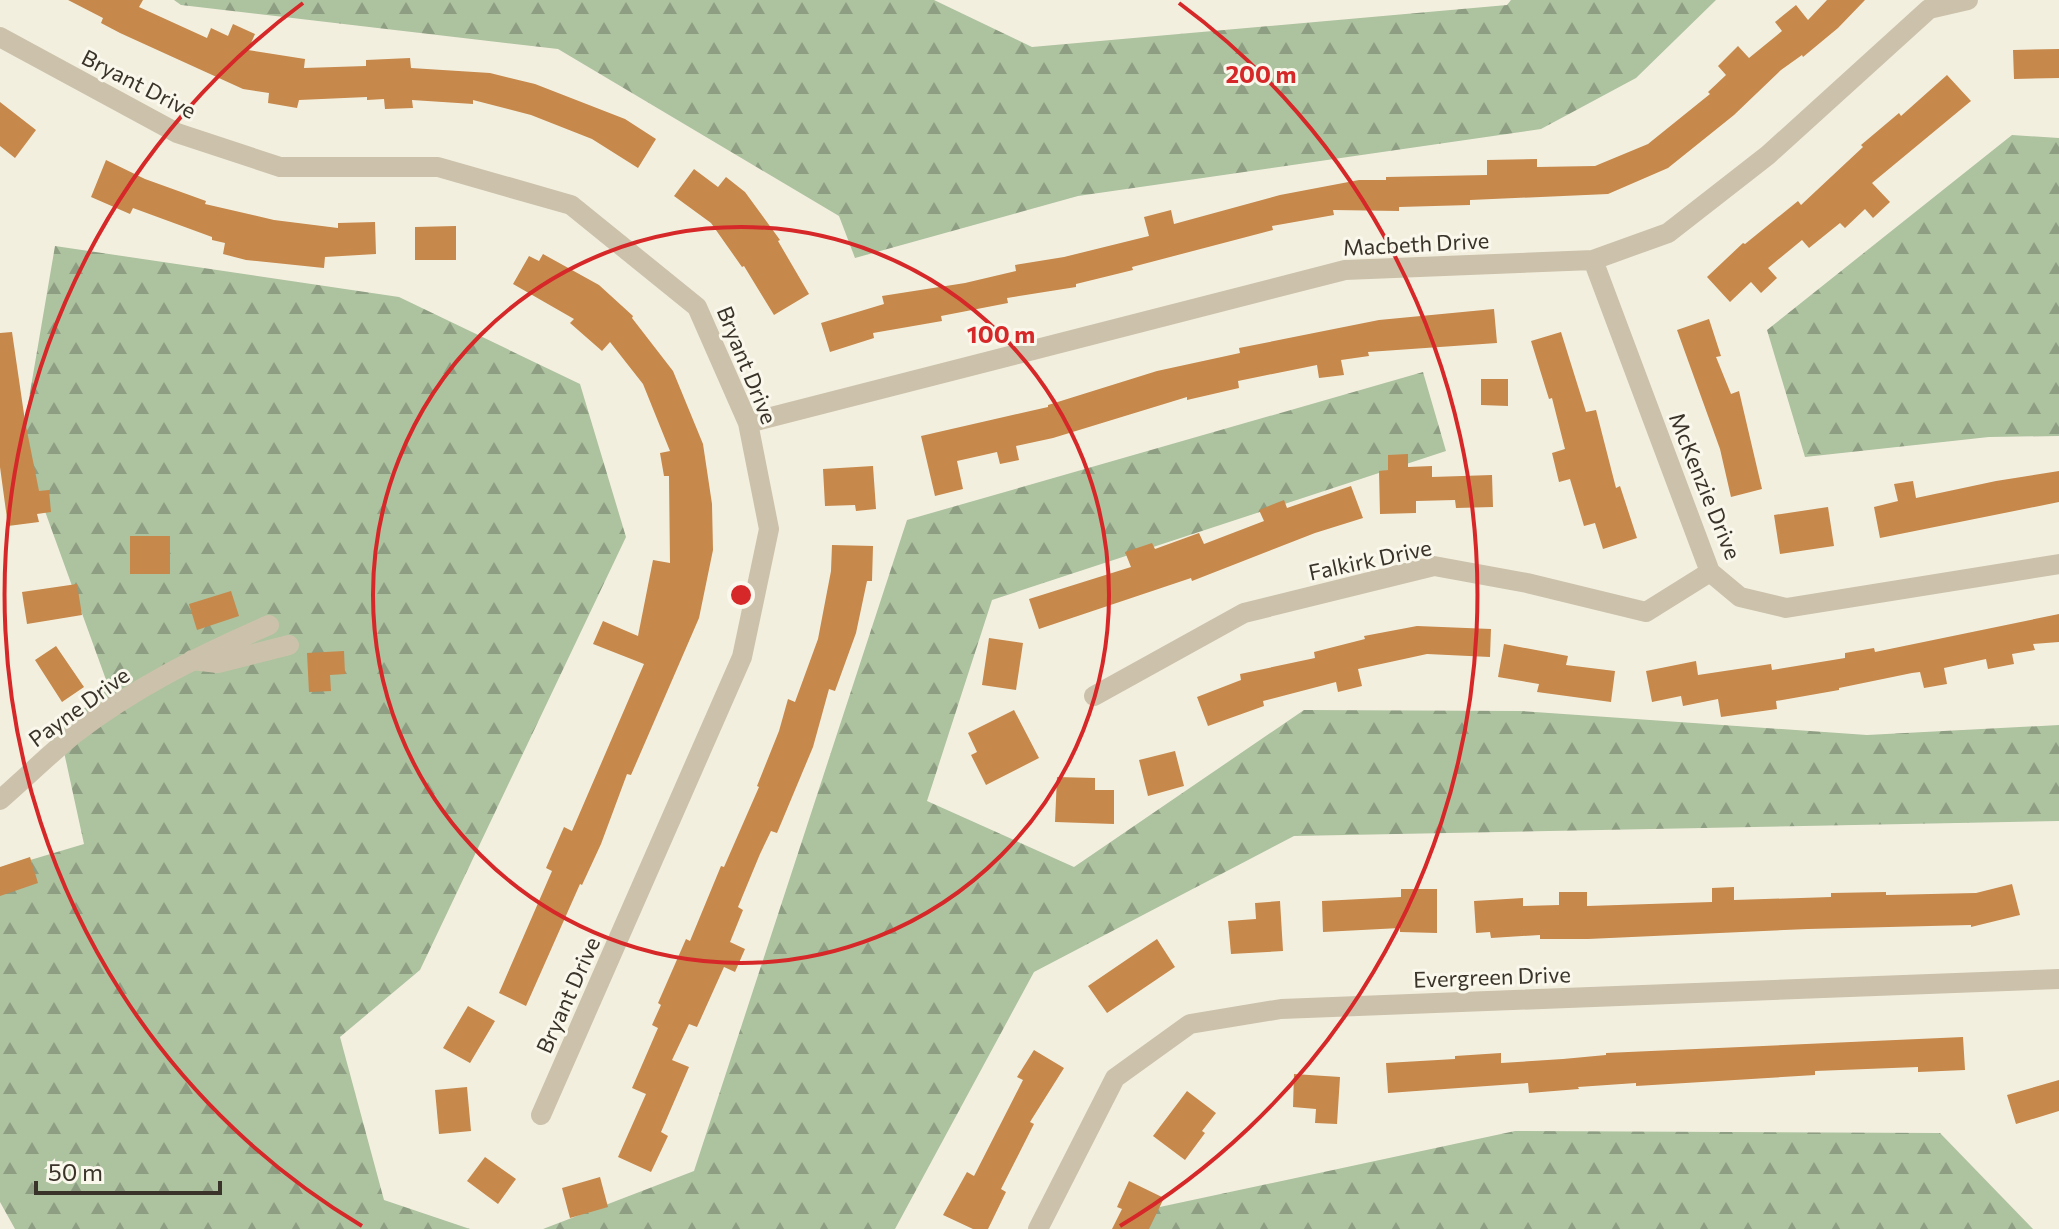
<svg xmlns="http://www.w3.org/2000/svg" width="2059" height="1229" font-family="Commissioner,sans-serif">
	<style>
		.forest { fill: url(#forest-firs) }
		.building { fill: #c6884b }
		.lines { fill: none; stroke-linecap: round; stroke-linejoin: round }
		.street { stroke: #ccc2ab; stroke-width: 20 }
		.ring { fill: none; stroke: #d62828; stroke-width: 4 }
		.labels { text-anchor: middle; stroke-width: 6; stroke-linejoin: round; paint-order: stroke }
		.street-label { font-size: 22px; fill: #39332a; stroke: #faf7ec }
		.centre { fill: #d62828; stroke: #faf7ec; stroke-width: 4 }
		.ring-label { font-size: 24px; text-anchor: middle; font-weight: bold; fill: #d62828; stroke: #faf7ec; stroke-width: 6; stroke-linejoin: round; paint-order: stroke }
	</style>
	<defs>
		<pattern id="forest-firs" width="22" height="20" patternUnits="userSpaceOnUse" patternTransform="scale(2)"><rect width="22" height="20" fill="#adc29f"/><path d="M5 1l3.5 6h-7zM16 11l3.5 6h-7z" fill="#8e9e82"/></pattern>
	</defs>
	<rect width="100%" height="100%" fill="#f3efdf"/>
	<path class="forest" d="M 174,0 L 934,0 L 1032,47 L 1507,5 L 1511,0 L 1716,0 L 1636,78 L 1541,129 L 1078,196 L 855,258 L 839,216 L 558,49 L 181,5 Z
		M 2012,135 L 2059,138 L 2059,436 L 1989,437 L 1805,457 L 1767,330 Z
		M 55,246 L 399,297 L 580,384 L 626,537 L 420,970 L 340,1037 L 384,1200 L 470,1229 L 15,1229 L 0,1202 L 0,869 L 84,844 L 59,729 L 109,688 L 21,445 Z
		M 1423,372 L 1446,451 L 992,600 L 927,801 L 1074,867 L 1304,710 L 1521,711 L 1867,735 L 2059,725 L 2059,821 L 1294,836 L 1034,972 L 895,1229 L 543,1229 L 694,1171 L 907,520 Z
		M 1515,1131 L 1940,1133 L 2033,1229 L 1130,1229 L 1155,1208 Z"/>
	<path class="building" d="M 68,0 L 143,0 L 139,7 L 207,38 L 211,28 L 228,36 L 233,24 L 255,34 L 248,50 L 305,59 L 304,68 L 366,66 L 366,60 L 410,58 L 411,68 L 490,73 L 535,84 L 625,119 L 656,139 L 638,168 L 592,139 L 531,115 L 473,100 L 473,104 L 412,100 L 413,108 L 385,109 L 384,99 L 367,100 L 367,97 L 299,100 L 297,108 L 268,103 L 269,93 L 243,89 L 120,33 L 101,23 L 103,18 Z
		M 1827,0 L 1865,0 L 1838,28 L 1803,57 L 1802,55 L 1781,70 L 1734,115 L 1668,168 L 1608,194 L 1470,200 L 1470,205 L 1399,207 L 1399,211 L 1333,210 L 1334,215 L 1272,226 L 1273,230 L 1132,267 L 1133,270 L 1076,284 L 1076,287 L 1007,298 L 1008,303 L 941,316 L 942,321 L 873,333 L 874,338 L 830,352 L 821,323 L 884,304 L 882,296 L 965,283 L 1016,271 L 1015,265 L 1064,257 L 1149,236 L 1144,217 L 1171,210 L 1174,224 L 1280,195 L 1359,180 L 1386,180 L 1386,177 L 1487,175 L 1487,160 L 1537,159 L 1537,167 L 1595,166 L 1648,144 L 1710,94 L 1708,92 L 1726,75 L 1718,66 L 1738,46 L 1749,58 L 1782,31 L 1775,22 L 1796,5 L 1808,20 Z
		M 2059,49 L 2059,78 L 2014,79 L 2013,50 Z
		M 1947,75 L 1971,101 L 1872,183 L 1890,202 L 1873,218 L 1865,209 L 1845,228 L 1840,223 L 1809,248 L 1802,240 L 1768,268 L 1777,278 L 1761,293 L 1751,282 L 1730,302 L 1707,277 L 1743,243 L 1745,244 L 1798,201 L 1801,205 L 1863,147 L 1861,145 L 1899,113 L 1901,116 Z
		M 0,102 L 36,130 L 15,158 L 0,146 Z
		M 106,160 L 145,179 L 206,201 L 205,204 L 274,220 L 338,228 L 338,223 L 375,222 L 376,254 L 325,257 L 324,268 L 246,260 L 223,254 L 225,243 L 212,240 L 212,237 L 133,208 L 130,214 L 91,197 Z
		M 694,169 L 718,187 L 726,177 L 745,192 L 780,240 L 778,241 L 809,294 L 774,315 L 744,266 L 742,267 L 711,223 L 674,196 Z
		M 456,226 L 456,260 L 415,260 L 415,227 Z
		M 543,254 L 599,285 L 633,316 L 632,318 L 673,371 L 703,444 L 712,504 L 713,550 L 699,618 L 631,775 L 627,774 L 601,844 L 582,885 L 580,884 L 526,1006 L 499,993 L 552,871 L 546,868 L 564,827 L 572,831 L 644,664 L 593,644 L 603,621 L 638,636 L 653,560 L 670,563 L 669,476 L 664,476 L 660,453 L 670,451 L 643,384 L 610,342 L 602,351 L 570,323 L 574,319 L 513,284 L 529,256 L 539,261 Z
		M 1494,309 L 1497,343 L 1368,352 L 1369,356 L 1341,360 L 1344,375 L 1319,378 L 1317,365 L 1238,381 L 1239,388 L 1187,400 L 1187,397 L 1053,438 L 1016,446 L 1019,460 L 1000,464 L 997,452 L 957,461 L 963,489 L 935,496 L 921,436 L 1048,407 L 1048,405 L 1157,371 L 1240,353 L 1239,348 L 1379,320 Z
		M 1709,319 L 1721,356 L 1716,357 L 1731,394 L 1739,391 L 1762,489 L 1731,497 L 1720,449 L 1677,330 Z
		M 12,332 L 25,421 L 39,491 L 49,490 L 51,512 L 37,514 L 39,522 L 8,526 L 0,467 L 0,333 Z
		M 1561,332 L 1586,412 L 1596,410 L 1616,488 L 1620,486 L 1637,538 L 1603,549 L 1595,523 L 1584,526 L 1570,479 L 1559,482 L 1552,453 L 1565,449 L 1552,398 L 1549,399 L 1531,341 Z
		M 1481,379 L 1508,379 L 1508,406 L 1481,405 Z
		M 1408,454 L 1408,467 L 1432,466 L 1432,477 L 1492,475 L 1493,507 L 1456,508 L 1455,500 L 1416,501 L 1416,513 L 1380,514 L 1379,471 L 1388,470 L 1388,455 Z
		M 873,466 L 876,509 L 856,511 L 855,505 L 825,506 L 823,469 Z
		M 2059,471 L 2059,502 L 1880,538 L 1874,507 L 1898,501 L 1894,484 L 1913,481 L 1916,498 L 1996,481 Z
		M 1351,486 L 1363,518 L 1315,533 L 1192,581 L 1191,578 L 1039,629 L 1029,599 L 1131,567 L 1125,552 L 1152,543 L 1155,549 L 1199,533 L 1204,544 L 1264,521 L 1259,510 L 1284,500 L 1287,508 Z
		M 1828,507 L 1834,546 L 1780,554 L 1774,515 Z
		M 130,536 L 170,536 L 170,574 L 130,574 Z
		M 832,545 L 873,546 L 872,581 L 867,581 L 856,633 L 835,691 L 829,689 L 813,747 L 777,833 L 771,831 L 760,854 L 738,907 L 743,910 L 730,942 L 745,949 L 735,972 L 724,967 L 697,1027 L 689,1024 L 672,1060 L 689,1067 L 661,1132 L 668,1136 L 651,1172 L 618,1157 L 646,1094 L 632,1088 L 658,1028 L 652,1025 L 661,1005 L 658,1003 L 686,939 L 690,941 L 721,866 L 724,867 L 759,787 L 757,786 L 779,731 L 788,699 L 795,702 L 818,639 L 831,571 Z
		M 77,584 L 82,615 L 27,624 L 22,592 Z
		M 231,591 L 239,616 L 197,630 L 189,604 Z
		M 2059,614 L 2059,642 L 2033,644 L 2035,650 L 2012,654 L 2014,664 L 1988,669 L 1986,659 L 1944,668 L 1947,684 L 1924,688 L 1920,672 L 1912,673 L 1839,688 L 1839,690 L 1776,701 L 1777,709 L 1721,717 L 1718,699 L 1683,706 L 1681,696 L 1652,702 L 1646,671 L 1696,661 L 1698,675 L 1771,664 L 1772,670 L 1845,658 L 1845,653 L 1874,648 L 1875,652 Z
		M 1417,626 L 1491,629 L 1490,657 L 1427,654 L 1358,669 L 1362,686 L 1338,692 L 1336,682 L 1263,701 L 1264,706 L 1208,726 L 1197,697 L 1241,680 L 1240,674 L 1315,658 L 1314,652 L 1365,639 L 1364,636 Z
		M 989,638 L 1023,643 L 1016,690 L 982,685 Z
		M 1504,644 L 1568,656 L 1566,665 L 1615,671 L 1611,702 L 1537,692 L 1539,684 L 1498,677 Z
		M 56,646 L 84,687 L 62,702 L 35,660 Z
		M 344,651 L 345,674 L 330,675 L 331,691 L 309,692 L 307,653 Z
		M 1014,710 L 1039,758 L 986,785 L 971,755 L 977,752 L 968,733 Z
		M 1175,751 L 1184,786 L 1148,796 L 1139,760 Z
		M 1057,777 L 1095,778 L 1095,790 L 1114,790 L 1114,824 L 1055,822 Z
		M 30,857 L 38,883 L 0,896 L 0,867 Z
		M 2012,884 L 2020,915 L 1971,927 L 1971,925 L 1808,929 L 1588,939 L 1540,939 L 1540,935 L 1491,938 L 1490,932 L 1476,933 L 1474,901 L 1523,898 L 1523,906 L 1559,905 L 1559,892 L 1587,892 L 1587,906 L 1712,902 L 1712,888 L 1734,887 L 1734,900 L 1831,897 L 1831,893 L 1886,892 L 1886,895 L 1976,893 Z
		M 1401,889 L 1437,889 L 1437,933 L 1400,932 L 1400,928 L 1323,932 L 1322,901 L 1401,897 Z
		M 1280,901 L 1283,951 L 1231,954 L 1228,921 L 1256,919 L 1255,903 Z
		M 1157,939 L 1175,967 L 1107,1013 L 1088,986 Z
		M 468,1006 L 495,1021 L 470,1063 L 443,1048 Z
		M 1963,1037 L 1965,1070 L 1918,1072 L 1918,1067 L 1815,1071 L 1815,1075 L 1636,1086 L 1636,1083 L 1578,1087 L 1579,1089 L 1529,1093 L 1528,1083 L 1388,1093 L 1386,1063 L 1455,1059 L 1455,1056 L 1501,1053 L 1501,1063 L 1563,1059 L 1606,1055 L 1606,1053 Z
		M 1034,1050 L 1064,1068 L 1030,1122 L 1034,1124 L 1001,1189 L 1006,1192 L 988,1229 L 973,1229 L 943,1215 L 967,1172 L 974,1176 L 1023,1080 L 1017,1077 Z
		M 1294,1074 L 1340,1077 L 1337,1124 L 1315,1123 L 1316,1109 L 1293,1107 Z
		M 2059,1080 L 2059,1111 L 2016,1124 L 2007,1095 Z
		M 467,1087 L 471,1131 L 439,1134 L 435,1090 Z
		M 1187,1091 L 1216,1113 L 1202,1131 L 1205,1133 L 1185,1160 L 1153,1136 Z
		M 485,1157 L 516,1179 L 498,1204 L 467,1181 Z
		M 600,1177 L 608,1207 L 570,1218 L 562,1188 Z
		M 1129,1181 L 1164,1198 L 1149,1229 L 1112,1229 L 1122,1209 L 1117,1207 Z"/>
	<g class="lines">
		<path class="street" d="M 0,37 L 177,133 L 280,167 L 438,167 L 571,205 L 697,307 L 748,423 L 769,529 L 742,657 L 541,1115
			M 1593,260 L 1710,572 L 1740,597 L 1786,608 L 2059,564
			M 748,423 L 1345,270 L 1593,260 L 1668,233 L 1768,155 L 1929,9 L 1968,0
			M 192,660 L 218,663 L 289,645
			M 1094,696 L 1244,613 L 1434,566 L 1527,583 L 1646,612 L 1710,572
			M 0,800 C 25,778 49,755 74,734 C 134,688 200,655 269,625
			M 1038,1229 L 1115,1078 L 1190,1024 L 1281,1009 L 2059,979"/>
	</g>
	<g class="ring">
		<circle cx="741" cy="595" r="368"/>
		<path d="M362 1226A736 736 0 0 1 303 3M1179 3A736 736 0 0 1 1120 1226"/>
	</g>
	<g class="labels">
		<g class="street-label">
			<text transform="translate(139 84) rotate(27)" y="8">Bryant Drive</text>
			<text transform="translate(1416 244) rotate(-3)" y="8">Macbeth Drive</text>
			<text transform="translate(747 365) rotate(68)" y="8">Bryant Drive</text>
			<text transform="translate(1705 486) rotate(68)" y="8">McKenzie Drive</text>
			<text transform="translate(1370 560) rotate(-12)" y="8">Falkirk Drive</text>
			<text transform="translate(79 707) rotate(-36)" y="8">Payne Drive</text>
			<text transform="translate(1492 977) rotate(-2)" y="8">Evergreen Drive</text>
			<text transform="translate(568 995) rotate(-66)" y="8">Bryant Drive</text>
		</g>
	</g>
	<circle cx="741" cy="595" r="12" class="centre"/>
	<g class="ring-label">
		<text x="1261" y="83">200 m</text>
		<text x="1001" y="343">100 m</text>
	</g>
	<path d="M36 1181v12h184v-12" fill="none" stroke="#39332a" stroke-width="4"/>
	<text x="48" y="1181" font-size="24" fill="#39332a" stroke="#faf7ec" stroke-width="6" paint-order="stroke">50 m</text>
</svg>
